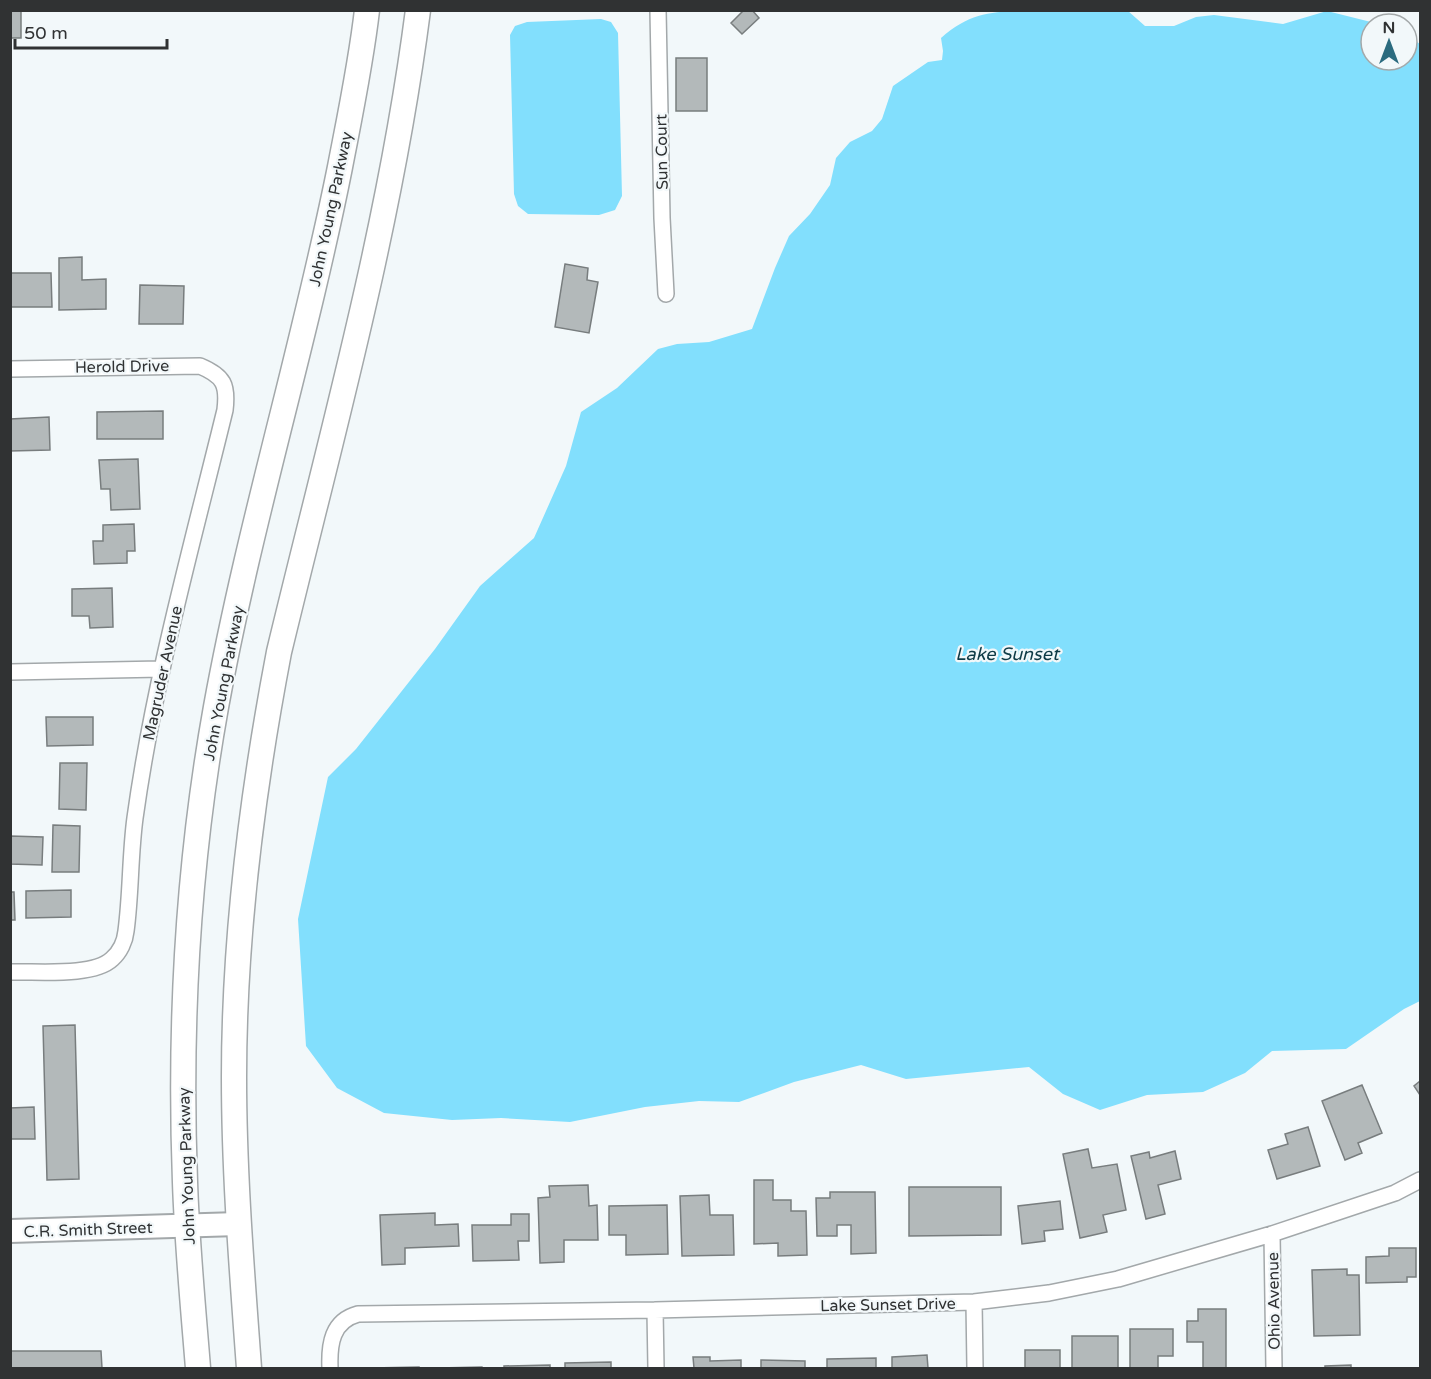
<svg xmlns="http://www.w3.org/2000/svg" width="1431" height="1379" font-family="'Varela Round',sans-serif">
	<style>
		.water { fill: #82dffd }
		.building { fill: #b3b9ba; stroke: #787d7e; stroke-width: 1.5 }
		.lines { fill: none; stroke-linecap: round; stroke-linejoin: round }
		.street-casing { stroke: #a3a8aa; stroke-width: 18 }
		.secondary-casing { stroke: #a3a8aa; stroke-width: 26 }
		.primary-casing { stroke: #a3a8aa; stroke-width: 27 }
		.street { stroke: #fff; stroke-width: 15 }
		.secondary { stroke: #fff; stroke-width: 22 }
		.primary { stroke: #fff; stroke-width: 24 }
		.labels { text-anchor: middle; stroke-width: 4.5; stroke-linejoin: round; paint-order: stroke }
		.street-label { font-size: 16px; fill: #303233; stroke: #f2f8fa }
		.water-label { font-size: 18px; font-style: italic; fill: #0f3b47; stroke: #f2f8fa }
	</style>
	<rect width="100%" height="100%" fill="#f2f8fa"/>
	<path class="water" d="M 1036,10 L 1128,11 L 1145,26 L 1174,26 L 1196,17 L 1214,15 L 1283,24 L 1327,11 L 1379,24 L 1371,24 L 1371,60 L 1407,60 L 1407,35 L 1420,44 L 1420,1001 L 1404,1009 L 1346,1049 L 1272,1051 L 1245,1073 L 1203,1092 L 1147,1095 L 1100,1110 L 1063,1094 L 1029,1067 L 906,1079 L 861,1065 L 794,1082 L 739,1102 L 699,1101 L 645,1107 L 570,1122 L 501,1118 L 452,1120 L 384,1113 L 337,1088 L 306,1046 L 298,919 L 328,777 L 356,749 L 435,649 L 480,586 L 534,538 L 566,466 L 581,412 L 617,388 L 658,349 L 677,344 L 709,342 L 752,329 L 775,268 L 789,236 L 810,214 L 830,185 L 836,158 L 850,142 L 872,131 L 882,119 L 893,86 L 928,62 L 942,60 L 943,51 L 941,38 C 973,10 995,12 1036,10 Z
		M 601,19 L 611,22 L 618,33 L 622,196 L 615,210 L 599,215 L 528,214 L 518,206 L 514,194 L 510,35 L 515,26 L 527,22 Z"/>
	<path class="building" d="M 10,10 L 21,10 L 21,38 L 10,38 Z
		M 744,10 L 752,10 L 759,18 L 742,34 L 731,23 Z
		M 676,58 L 707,58 L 707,111 L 676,111 Z
		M 82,257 L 82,280 L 106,279 L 106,309 L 59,310 L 59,258 Z
		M 565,264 L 588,268 L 587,280 L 598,282 L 589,333 L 555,327 Z
		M 10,273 L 51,273 L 52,307 L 10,307 Z
		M 140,285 L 184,286 L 183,324 L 139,324 Z
		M 163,411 L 163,439 L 97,439 L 97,412 Z
		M 49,417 L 50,450 L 10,451 L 10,419 Z
		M 138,459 L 140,509 L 111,510 L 110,489 L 101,489 L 99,460 Z
		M 134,524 L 135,551 L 127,551 L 127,563 L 94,564 L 93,541 L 103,541 L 103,525 Z
		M 112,588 L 113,627 L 90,628 L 89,616 L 72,616 L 72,589 Z
		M 46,717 L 93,717 L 93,745 L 47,746 Z
		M 60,763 L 87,763 L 86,810 L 59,809 Z
		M 53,825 L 80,826 L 79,872 L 52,872 Z
		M 10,836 L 43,837 L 42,865 L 10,864 Z
		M 71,890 L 71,917 L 26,918 L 26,891 Z
		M 10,892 L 14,892 L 15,920 L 10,920 Z
		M 75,1025 L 79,1179 L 47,1180 L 43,1026 Z
		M 1420,1081 L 1420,1095 L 1414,1086 Z
		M 1362,1085 L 1382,1133 L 1358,1143 L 1362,1153 L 1345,1160 L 1322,1101 Z
		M 34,1107 L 35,1139 L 10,1139 L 10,1108 Z
		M 1308,1127 L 1320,1166 L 1277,1179 L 1268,1150 L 1288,1144 L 1285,1134 Z
		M 1088,1149 L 1092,1168 L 1117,1164 L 1126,1210 L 1103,1215 L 1107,1232 L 1080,1238 L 1063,1154 Z
		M 1175,1151 L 1181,1179 L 1158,1185 L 1165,1214 L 1146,1219 L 1131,1156 L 1149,1152 L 1150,1158 Z
		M 754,1180 L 773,1180 L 773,1200 L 791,1200 L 791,1211 L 806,1211 L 807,1255 L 778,1256 L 778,1243 L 754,1244 Z
		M 588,1185 L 589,1206 L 597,1205 L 598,1240 L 564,1240 L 564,1262 L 540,1263 L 538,1198 L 550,1197 L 549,1186 Z
		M 909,1187 L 1001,1187 L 1001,1235 L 909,1236 Z
		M 830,1192 L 875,1192 L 876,1253 L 851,1254 L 851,1225 L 837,1225 L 837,1236 L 817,1236 L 816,1198 L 830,1198 Z
		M 709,1195 L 710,1215 L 733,1215 L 734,1255 L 682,1256 L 680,1196 Z
		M 1060,1201 L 1063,1229 L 1044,1231 L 1045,1241 L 1022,1244 L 1018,1206 Z
		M 667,1205 L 668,1254 L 626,1255 L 626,1235 L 609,1235 L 609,1206 Z
		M 435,1213 L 435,1225 L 458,1224 L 459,1246 L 405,1248 L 405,1264 L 382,1265 L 380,1215 Z
		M 511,1214 L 529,1214 L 529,1241 L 518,1241 L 519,1260 L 473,1261 L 472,1225 L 511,1225 Z
		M 1389,1248 L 1416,1248 L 1416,1277 L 1407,1277 L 1407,1282 L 1366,1283 L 1366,1257 L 1389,1256 Z
		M 1347,1269 L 1347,1275 L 1359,1275 L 1360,1335 L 1314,1336 L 1312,1270 Z
		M 1198,1309 L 1226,1309 L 1226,1368 L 1203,1368 L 1203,1342 L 1187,1342 L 1187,1321 L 1198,1321 Z
		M 1130,1329 L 1173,1329 L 1173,1356 L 1158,1356 L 1158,1368 L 1130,1368 Z
		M 1072,1336 L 1118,1336 L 1118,1368 L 1072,1368 Z
		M 1025,1350 L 1060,1350 L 1060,1368 L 1025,1368 Z
		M 10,1351 L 101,1351 L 102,1368 L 10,1368 Z
		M 927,1355 L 928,1368 L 892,1368 L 892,1357 Z
		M 693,1357 L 710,1357 L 710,1361 L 741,1360 L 741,1368 L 694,1368 Z
		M 876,1358 L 876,1368 L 827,1368 L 827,1359 Z
		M 761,1360 L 805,1361 L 805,1368 L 761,1368 Z
		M 611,1362 L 611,1368 L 565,1368 L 565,1363 Z
		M 550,1365 L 550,1368 L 504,1368 L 504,1366 Z
		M 1351,1365 L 1351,1368 L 1325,1368 L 1325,1366 Z
		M 419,1367 L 419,1368 L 371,1368 Z
		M 482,1367 L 483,1368 L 438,1368 Z"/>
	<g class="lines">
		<defs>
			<path id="street" d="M 658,10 L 662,218 L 666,294
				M 10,369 L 200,366 C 224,376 228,385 225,410 C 192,545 154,680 135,818 C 130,855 131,894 126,931 C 125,941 120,952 112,959 C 93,977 37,971 10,972
				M 10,672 L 161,669
				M 1272,1234 L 1274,1368
				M 974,1302 L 975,1368
				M 655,1310 L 656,1368
				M 330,1368 C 329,1344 332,1321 358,1314 L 655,1310 L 974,1302 L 1049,1293 L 1118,1279 L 1272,1234 L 1395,1193 L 1420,1180"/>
			<path id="secondary" d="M 10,1231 L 238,1224"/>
			<path id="primary" d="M 198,1368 C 193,1306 187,1244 185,1182 C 179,1024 188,863 216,707 C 249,525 304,348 340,167 C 350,115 361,63 367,10
				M 249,1368 C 242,1272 234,1175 234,1077 C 234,934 252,793 279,652 C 330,440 390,228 418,10"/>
		</defs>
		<use href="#street" class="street-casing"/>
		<use href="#secondary" class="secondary-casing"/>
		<use href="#primary" class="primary-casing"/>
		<use href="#street" class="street"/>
		<use href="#secondary" class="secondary"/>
		<use href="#primary" class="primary"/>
	</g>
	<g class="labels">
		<g class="street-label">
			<text transform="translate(661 152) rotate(-91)" y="6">Sun Court</text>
			<text transform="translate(330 209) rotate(-78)" y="6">John Young Parkway</text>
			<text transform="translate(122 366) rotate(-1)" y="6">Herold Drive</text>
			<text transform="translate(162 673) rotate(-78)" y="6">Magruder Avenue</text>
			<text transform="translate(223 683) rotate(-79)" y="6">John Young Parkway</text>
			<text transform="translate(186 1166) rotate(-92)" y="6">John Young Parkway</text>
			<text transform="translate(88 1229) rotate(-2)" y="6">C.R. Smith Street</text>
			<text transform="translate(1273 1301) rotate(-91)" y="6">Ohio Avenue</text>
			<text transform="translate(888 1304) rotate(-1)" y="6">Lake Sunset Drive</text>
		</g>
		<g class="water-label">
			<text x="1007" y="660">Lake Sunset</text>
		</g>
	</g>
	<rect width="1431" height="1379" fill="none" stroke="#303233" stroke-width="24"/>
	<g transform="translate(1389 42)"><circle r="28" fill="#f2f8fa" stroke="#a4a9aa" stroke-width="1.5"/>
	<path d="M0-4.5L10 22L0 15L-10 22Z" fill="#2b6b7f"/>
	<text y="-9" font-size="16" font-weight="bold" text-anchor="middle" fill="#303233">N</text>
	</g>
	<path d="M15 39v9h152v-9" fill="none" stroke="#303233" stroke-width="3"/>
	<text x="24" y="39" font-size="18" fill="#303233" stroke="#f2f8fa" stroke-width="4.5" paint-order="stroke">50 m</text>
</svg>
